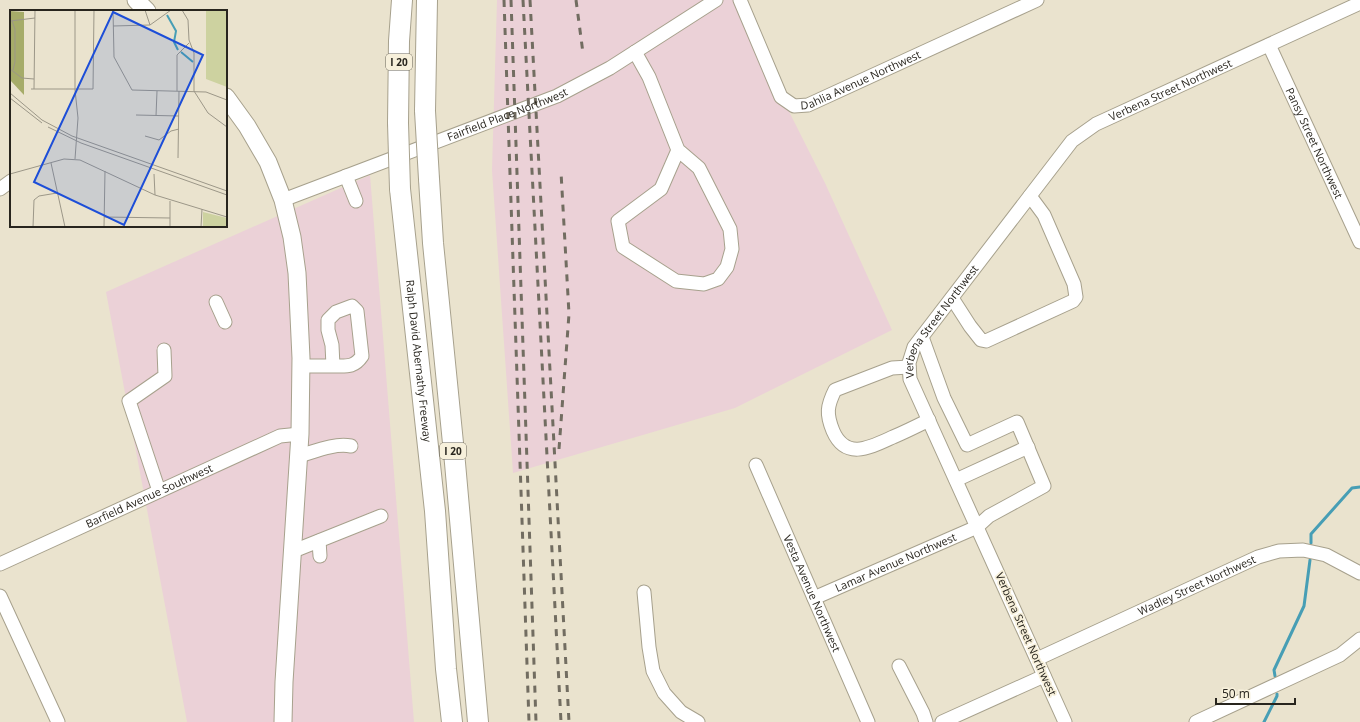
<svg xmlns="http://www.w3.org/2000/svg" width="1360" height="722" font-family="'Open Sans',sans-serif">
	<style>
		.commercial { fill: #ebd1d7 }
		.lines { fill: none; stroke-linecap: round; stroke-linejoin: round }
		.stream { stroke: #479eb5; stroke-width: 3 }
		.minor-casing { stroke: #a7a18d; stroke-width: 15 }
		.major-casing { stroke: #a7a18d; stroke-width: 19 }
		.highway-casing { stroke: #a7a18d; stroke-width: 22 }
		.minor { stroke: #fff; stroke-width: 13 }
		.major { stroke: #fff; stroke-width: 17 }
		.highway { stroke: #fff; stroke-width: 20 }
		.rail { stroke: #726d61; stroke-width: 3; stroke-dasharray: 7 7; stroke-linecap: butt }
		.highway-bridge-casing { stroke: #a7a18d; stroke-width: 22; stroke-linecap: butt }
		.highway-bridge { stroke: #fff; stroke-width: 20 }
		.labels { text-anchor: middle; stroke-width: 3.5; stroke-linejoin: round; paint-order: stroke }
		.shield { fill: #f7f0db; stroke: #666257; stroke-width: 1 }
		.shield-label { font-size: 10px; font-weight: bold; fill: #28251e }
		.street-label { font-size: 11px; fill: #28251e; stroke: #f7f0db }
		.inset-river { fill: none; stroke: #479eb5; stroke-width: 2 }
		.inset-road { fill: none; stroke: #9c9788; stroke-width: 1 }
		.view { fill: #1d4ed8; fill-opacity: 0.15; stroke: #1d4ed8; stroke-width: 2 }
		.inset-edge { fill: none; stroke: #28251e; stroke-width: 2 }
	</style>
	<rect width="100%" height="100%" fill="#eae3ce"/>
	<path class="commercial" d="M 497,0 L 733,0 L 825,183 L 892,330 L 735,408 L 513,473 L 492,170 Z
		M 370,175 L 414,722 L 187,722 L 106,292 Z"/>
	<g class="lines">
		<path class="stream" d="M 1311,543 L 1311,534 L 1352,488 L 1360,487
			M 1275,676 L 1274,670 L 1304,606 L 1310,560
			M 1264,722 L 1277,696 L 1277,694"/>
		<defs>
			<g id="minor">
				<path id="s1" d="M 740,0 L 781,97 L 794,106 L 808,105 L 1037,0"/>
				<path id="s2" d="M 1269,45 L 1360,242"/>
				<path d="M 635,52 L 649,77 L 678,150 L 661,189 L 618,221 L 623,247 L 676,281 L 704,284 L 718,279 L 727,267 L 732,249 L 730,229 L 699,168 L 678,150"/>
				<path d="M 346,176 L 356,201"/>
				<path d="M 0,189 L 11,181"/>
				<path id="s3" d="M 283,200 L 557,96 L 610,68 L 716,0"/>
				<path d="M 952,298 L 970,326 L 981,340 L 986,341 L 1073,301 L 1076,297 L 1074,284 L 1044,215 L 1030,196"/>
				<path d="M 216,302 L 225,322"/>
				<path d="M 301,366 L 333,366 L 332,345 L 328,330 L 328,320 L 336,312 L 352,306 L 357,311 L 362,356 C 354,368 346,366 333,366"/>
				<path d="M 909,367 L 892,368 L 835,390 C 827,406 826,414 833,431 C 846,461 871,447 893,437 C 905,432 917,426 929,420"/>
				<path d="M 299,456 C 316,451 334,443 351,446"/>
				<path id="s4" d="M 756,465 L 868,722"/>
				<path d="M 956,480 L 1028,447"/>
				<path d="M 159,491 L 129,401 L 165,376 L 164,350"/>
				<path d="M 319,541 L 320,556"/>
				<path d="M 291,552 L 381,516"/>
				<path id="s5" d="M 0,564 L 280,436 L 300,434"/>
				<path d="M 644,592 L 649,647 L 653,671 L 664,693 L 681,712 L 698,722"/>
				<path d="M 0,596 L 58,722"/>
				<path id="s6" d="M 814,598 L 977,527 L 989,516 L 1044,486 L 1017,422 L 967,445 L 944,398 L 922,337"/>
				<path id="s7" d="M 1037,659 L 1258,557 L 1279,551 L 1303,550 L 1326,555 L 1360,573"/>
				<path d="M 899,666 L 923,713 L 926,722"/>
				<path d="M 942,722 L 1044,676"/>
				<path id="s8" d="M 1065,722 L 910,379 L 909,363 L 914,347 L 1072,141 L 1096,124 L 1360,3"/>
				<path d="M 1196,722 L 1340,655 L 1360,639"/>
			</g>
			<path id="major" d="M 136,0 L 147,11
				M 226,97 L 247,126 L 268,162 L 283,200 L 292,237 L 297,273 L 301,358 L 300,434 L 284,682 L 283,722"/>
			<g id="highway">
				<path d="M 425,111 L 427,0"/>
				<path d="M 398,123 L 399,41 L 402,0"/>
				<path d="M 429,179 L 433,243 L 455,463 L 478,722"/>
				<path id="s9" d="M 400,189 L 435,511 L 446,669 L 452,722"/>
			</g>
		</defs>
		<use href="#minor" class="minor-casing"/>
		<use href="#major" class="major-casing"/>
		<use href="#highway" class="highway-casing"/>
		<use href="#minor" class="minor"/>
		<use href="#major" class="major"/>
		<use href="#highway" class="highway"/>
		<path class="rail" d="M 504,0 L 529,722
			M 511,0 L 536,722
			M 523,0 L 561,722
			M 530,0 L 569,722
			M 576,0 L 583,53
			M 559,449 L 569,314 L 561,172"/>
		<defs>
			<path id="highway-bridge" d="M 425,111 L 429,179
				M 398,123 L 400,189"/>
		</defs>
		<use href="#highway-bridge" class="highway-bridge-casing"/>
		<use href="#highway-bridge" class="highway-bridge"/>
	</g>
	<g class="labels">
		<g class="shield">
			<rect x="386" y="54" width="26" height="16" rx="3"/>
			<rect x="440" y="443" width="26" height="16" rx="3"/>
		</g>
		<g class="shield-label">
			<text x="399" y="66">I 20</text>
			<text x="453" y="455">I 20</text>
		</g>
		<g class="street-label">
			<text dy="4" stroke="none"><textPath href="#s1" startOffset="193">Dahlia Avenue Northwest</textPath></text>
			<text dy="4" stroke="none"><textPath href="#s8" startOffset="780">Verbena Street Northwest</textPath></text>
			<text dy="4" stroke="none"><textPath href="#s3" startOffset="240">Fairfield Place Northwest</textPath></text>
			<text dy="4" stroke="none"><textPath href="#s2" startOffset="108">Pansy Street Northwest</textPath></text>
			<text dy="4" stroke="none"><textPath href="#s8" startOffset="444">Verbena Street Northwest</textPath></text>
			<text dy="4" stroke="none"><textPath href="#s9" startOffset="173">Ralph David Abernathy Freeway</textPath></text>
			<text dy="4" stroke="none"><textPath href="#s5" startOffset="164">Barfield Avenue Southwest</textPath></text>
			<text dy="4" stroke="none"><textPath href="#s6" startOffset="89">Lamar Avenue Northwest</textPath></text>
			<text dy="4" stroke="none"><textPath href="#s7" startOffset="176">Wadley Street Northwest</textPath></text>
			<text dy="4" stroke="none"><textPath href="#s4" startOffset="140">Vesta Avenue Northwest</textPath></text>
			<text transform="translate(1026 634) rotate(66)" y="4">Verbena Street Northwest</text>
		</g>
	</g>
	<g transform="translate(10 10)">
		<rect width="217" height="217" fill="#eae3ce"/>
		<path d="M 196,0 L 217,0 L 217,77 L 196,69 ZM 193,202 L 217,208 L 217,217 L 193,217 Z" fill="#cdd2a0"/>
		<path d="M 0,1 L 14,2 L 14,85 L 0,70 Z" fill="#a6ac69"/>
		<path class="inset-river" d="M 157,5 L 166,21 L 164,32 L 168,40M 171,42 L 183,52"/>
		<path class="inset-road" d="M 65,0 L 65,80 L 68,108 L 65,149M 103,0 L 104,47 L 122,80 L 196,82 L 217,90M 135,0 L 140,15M 172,0 L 178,10 L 179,30 L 184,43 L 184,81 L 198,103 L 217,117M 0,11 L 25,8M 2,11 L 5,19 L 5,52 L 3,60M 103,16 L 140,15 L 161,0M 0,59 L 12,68 L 24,69M 21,79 L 83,79 L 84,0M 24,79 L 25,0M 167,81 L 167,45 L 179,33M 0,83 L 32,110 L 62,126 L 217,181M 0,88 L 32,113M 126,105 L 169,106M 146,106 L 147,81M 38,117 L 71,133 L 217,185M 135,126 L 149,130 L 161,121 L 169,119M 168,148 L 169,81M 41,153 L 55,217M 0,164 L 54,149 L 70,150 L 145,185 L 217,207M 144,164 L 145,185M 94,207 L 160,208M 23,217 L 24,190 L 29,186 L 47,183M 94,217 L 95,161M 160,217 L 160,191M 191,217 L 192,199"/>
		<path class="view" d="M 103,2 L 193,45 L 114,215 L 24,172 Z"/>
		<rect width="217" height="217" class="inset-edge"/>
	</g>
	<path d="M1216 698v6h79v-6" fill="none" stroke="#28251e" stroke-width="2"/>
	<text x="1222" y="698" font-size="12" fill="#28251e" stroke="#f7f0db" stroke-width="3" paint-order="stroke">50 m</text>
</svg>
